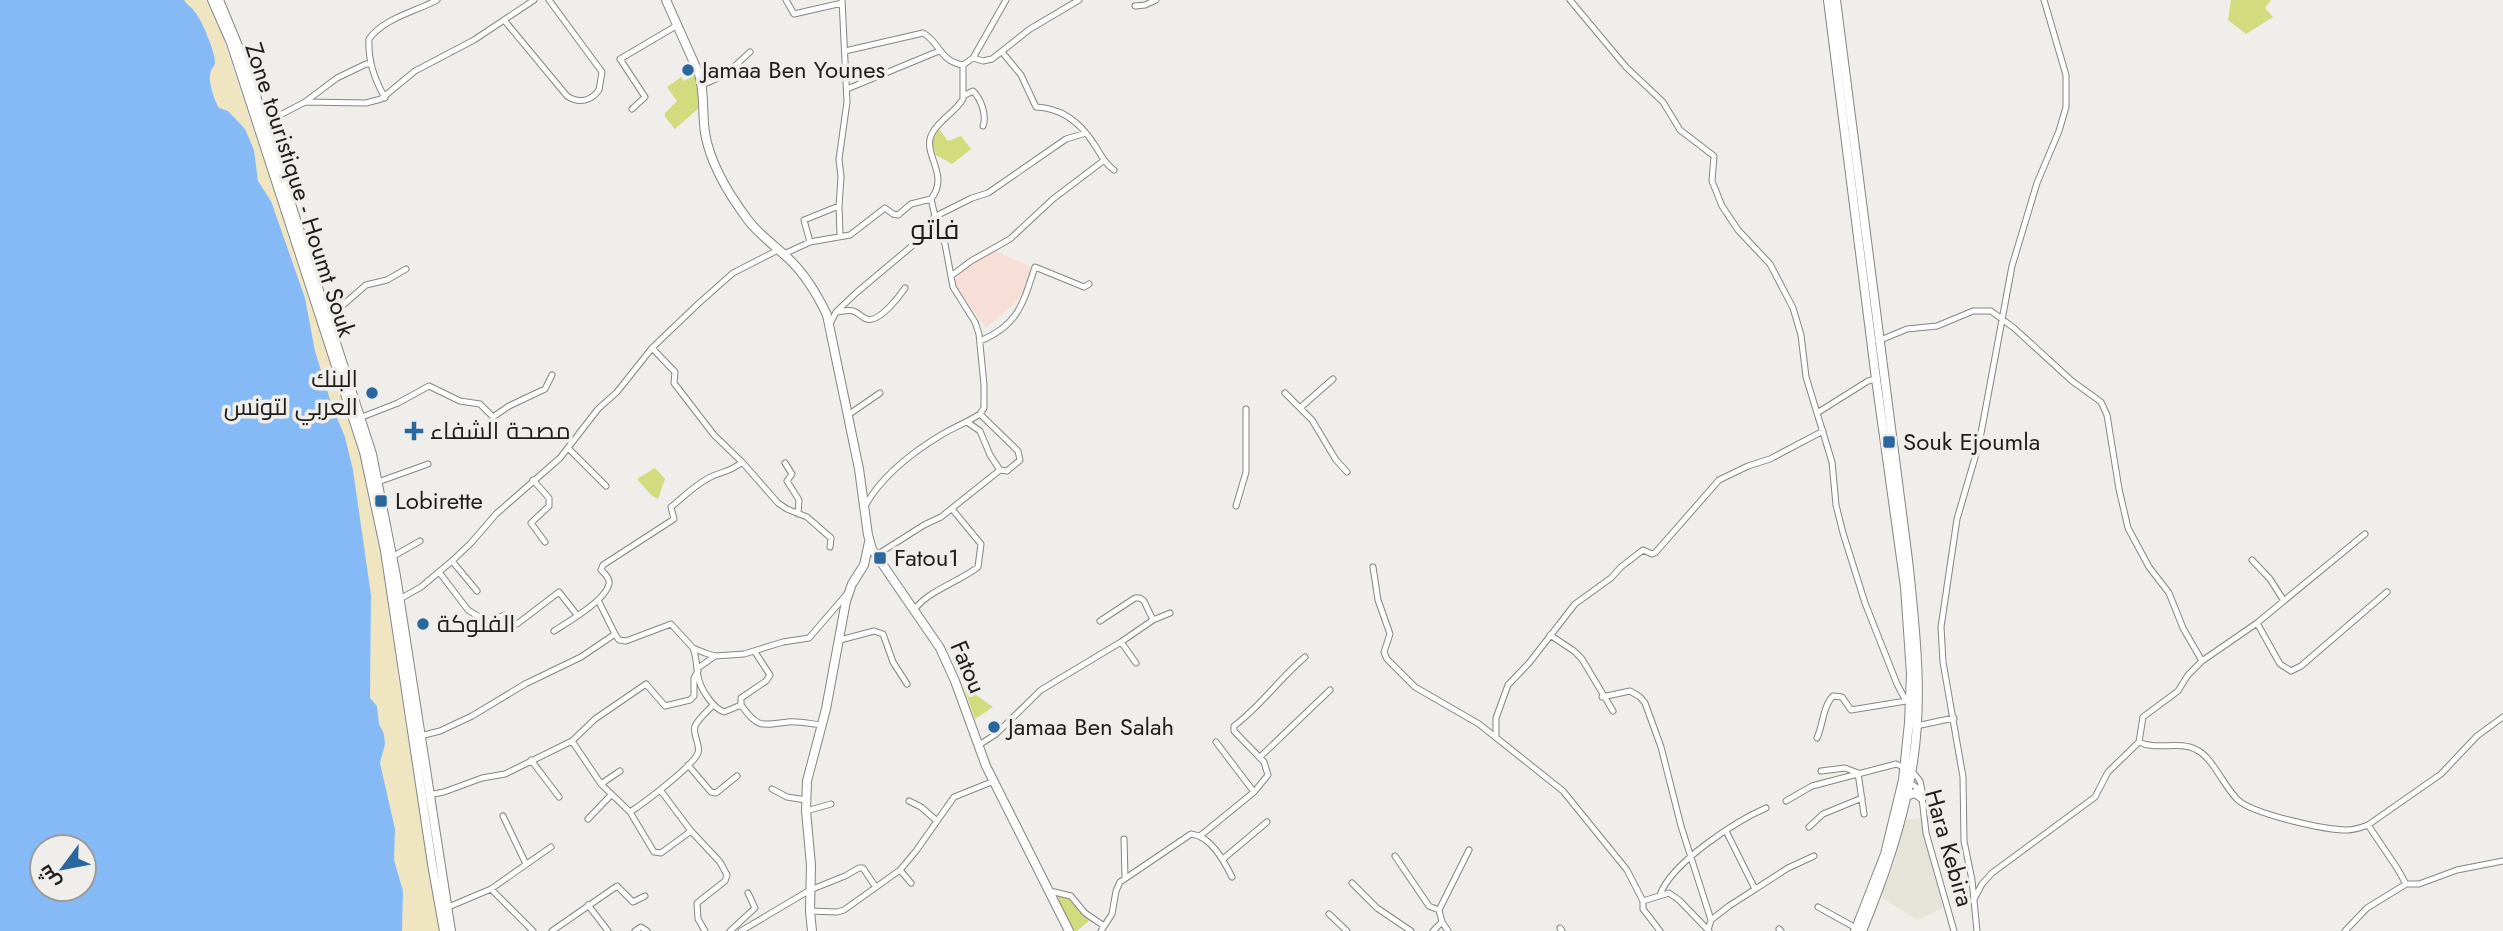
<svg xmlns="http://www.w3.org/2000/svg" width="2503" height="931" font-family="Jost,Cairo,sans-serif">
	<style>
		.built { fill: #e6e3d9 }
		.education { fill: #f7ded6 }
		.green { fill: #d2db7d }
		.sand { fill: #efe5c0 }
		.water { fill: #85baf6; fill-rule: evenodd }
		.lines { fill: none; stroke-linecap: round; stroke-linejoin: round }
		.street-casing { stroke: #868582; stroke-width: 7 }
		.secondary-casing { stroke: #868582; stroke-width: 10 }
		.street { stroke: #fff; stroke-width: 5 }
		.secondary { stroke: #fff; stroke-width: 8 }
		.poi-dot { fill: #29679e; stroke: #efeeeb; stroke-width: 2.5 }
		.labels { text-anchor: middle; stroke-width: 7; stroke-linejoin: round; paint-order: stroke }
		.poi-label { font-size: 24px; fill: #1e1e1d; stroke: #efeeeb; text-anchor: start }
		.street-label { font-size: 24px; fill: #1e1e1d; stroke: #efeeeb }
		.quarter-label { font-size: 28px; fill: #1e1e1d; stroke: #efeeeb }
	</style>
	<rect width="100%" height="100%" fill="#efeeeb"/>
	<path class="built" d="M 1920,818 L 1943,908 L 1917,920 L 1883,898 L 1882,893 L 1895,860 L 1905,820 Z"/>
	<path class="education" d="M 994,251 L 1023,263 L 1031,267 L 1031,269 L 1022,294 L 1013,305 L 986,328 L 954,284 L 955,280 L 970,263 Z"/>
	<path class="green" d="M 2231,0 L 2271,0 L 2265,8 L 2273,17 L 2246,34 L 2228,20 Z
		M 695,75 L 699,85 L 700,107 L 675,129 L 665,117 L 665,113 L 677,101 L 667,87 L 681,77 L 684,81 Z
		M 939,129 L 948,141 L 961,136 L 971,149 L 952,164 L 936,155 L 932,142 Z
		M 655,468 L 665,479 L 658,499 L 651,495 L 637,479 Z
		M 969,690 L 993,707 L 975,719 L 965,691 Z
		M 1065,893 L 1090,920 L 1077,931 L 1073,931 L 1056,894 Z"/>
	<path class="sand" d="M 184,0 L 206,0 L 222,34 L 360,453 L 381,559 L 412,767 L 440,931 L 402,931 L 403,891 L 394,860 L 395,829 L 380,763 L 385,744 L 384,734 L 379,725 L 377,706 L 370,698 L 371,595 L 345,437 L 332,406 L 315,351 L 305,298 L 271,201 L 258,181 L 254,150 L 245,129 L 228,111 L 219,108 C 214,100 209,84 210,75 C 211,69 215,66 215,59 C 214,49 202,21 196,12 C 193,8 187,5 184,0 Z"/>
	<path class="water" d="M 0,0 L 184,0 C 187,5 192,7 195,12 C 201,18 215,52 215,61 C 215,68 213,65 211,71 C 207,80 214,99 219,108 L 228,111 L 245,129 L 254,150 L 258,181 L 271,201 L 305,298 L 315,351 L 332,406 L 345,437 L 353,470 L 371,595 L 370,698 L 377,706 L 379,724 L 384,734 L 385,744 L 380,763 L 395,829 L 394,860 L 403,891 L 402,931 L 0,931 ZM 42,847 L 84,847 L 84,889 L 42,889 Z"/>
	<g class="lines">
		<defs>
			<path id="street" d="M 786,0 L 794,14 L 842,3
				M 1570,0 L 1626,67 L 1663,102 L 1680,130 L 1714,156 L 1712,181 L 1722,206 L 1738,230 L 1770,264 L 1793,308 L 1801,335 L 1806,377 L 1832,462 L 1836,505 L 1843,533 L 1865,603 L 1897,684 L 1906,701 L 1911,700
				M 1135,6 L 1145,5 L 1156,0
				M 504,20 L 567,96 C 579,104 591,101 599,90 L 602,72 L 549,0
				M 845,51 L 923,33 C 940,42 939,61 963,65 L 973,58 L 1006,0
				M 1002,52 L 1021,75 L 1036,107 C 1062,108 1080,122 1094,144 C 1101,154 1103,162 1114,170
				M 973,58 L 983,61 L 992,59 L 1030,29 L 1079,0
				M 702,85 L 725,75 L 750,52
				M 847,89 L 939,51
				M 965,95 L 973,91 C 981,99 987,115 983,126
				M 385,98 C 374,78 368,61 369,39 C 384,18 415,12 437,0
				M 305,102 L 337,78 L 366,64 L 369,64
				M 632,109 L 645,97 L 620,59 L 676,26
				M 263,124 L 305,102 L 366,103 L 381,99 L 415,71 L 474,40 L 534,0
				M 934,217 L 972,198 L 988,193 L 1066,139 L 1086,133
				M 840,235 L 839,206 L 841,177 L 839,159 L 847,102 L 842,0
				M 810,242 L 804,220 L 839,206
				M 784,254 L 810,242 L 850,235 L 885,208 L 893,214 L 898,215 L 911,204 L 931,199
				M 951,276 L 971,261 L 1010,239 L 1053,199 L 1103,161
				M 836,312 L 856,293 L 937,225
				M 326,315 L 343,305 L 366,285 L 387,280 L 406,269
				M 830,324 L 836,312 C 842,312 847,309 853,311 C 858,312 862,318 867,319 C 879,323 899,297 905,288
				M 980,341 C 1019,325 1023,303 1035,267 L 1084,287 L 1089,284
				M 1878,341 L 1907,329 L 1937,326 L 1973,311 L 1991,311 L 2014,328 L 2072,381 L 2101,402 L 2107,415 L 2119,489 L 2128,528 L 2149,567 L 2169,593 L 2183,628 L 2202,661
				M 652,348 L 675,372 L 674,383 L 714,435 L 742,462 L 778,503 L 787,509 L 807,517 L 831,538 L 830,547
				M 1285,393 L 1312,420 L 1336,460 L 1347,472
				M 1300,408 L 1333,379
				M 1817,413 L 1868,381 L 1876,379
				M 848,415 L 880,393
				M 357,419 L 398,403 L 429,386 L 460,401 L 480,404 L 493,417 L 509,406 L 545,389 L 552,375
				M 967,422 L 980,431 L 990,455 L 1000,470
				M 569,449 L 606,486
				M 785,463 L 792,474 L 787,481 L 799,500 L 798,514
				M 533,480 L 549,498 L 549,506 L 531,523 L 545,542
				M 378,482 L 428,464
				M 865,506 C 881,477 913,452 941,435 C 954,427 968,422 980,414 L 984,408 L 984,385 L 979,334 L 975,322 L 953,287 L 945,244 L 937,225 L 931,199 C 949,176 926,158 930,139 C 934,123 955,113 963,99 L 963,65
				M 1236,506 L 1246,472 L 1246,409
				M 875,556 L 924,525 L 941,517 L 1000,470 L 1007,471 L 1020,460 L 1018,451 L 980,414
				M 392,557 L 420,541
				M 2252,560 L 2270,579 L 2284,601
				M 452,561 L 477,591
				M 1373,567 L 1378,600 L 1390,634 L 1384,652 L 1387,659 L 1415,687 L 1479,724 L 1563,791 L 1627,870 L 1643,901 L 1643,909 L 1660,931
				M 439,572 L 468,610 L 489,623 L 504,615 L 511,623 L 517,624 L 559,592 L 577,615
				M 398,600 L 421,587 L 452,561 L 471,543 L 496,514 L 560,458 L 598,409 L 617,392 L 652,348 L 699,303 L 733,273 L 778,250
				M 598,600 L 615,634
				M 914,610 C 929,590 959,582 978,567 L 981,544 L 952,509
				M 1100,621 L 1135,598 L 1140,598 L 1144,601 L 1153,620
				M 2257,623 L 2280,664 L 2291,671 L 2301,666 L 2387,592
				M 554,631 C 568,622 605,601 609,584 C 610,578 605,574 601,570 L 603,565 L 674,519 L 671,507 C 682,498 694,486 707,479 C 720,471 730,473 742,462
				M 1550,635 L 1574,651 L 1582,659 L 1613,711
				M 840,640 L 874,631 L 883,634 L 893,662 L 907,684
				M 1121,642 L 1136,663
				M 693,648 C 697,658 696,666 698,676 C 700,689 713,708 724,712 L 741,705
				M 755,652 L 770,675 L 766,681 L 741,698 L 741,705 C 758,729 762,725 788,722 C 799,721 811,724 822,725
				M 698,668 L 715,656
				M 1602,697 L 1630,691 L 1640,697 L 1645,703 L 1661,747 L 1681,826 L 1711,920
				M 1916,726 L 1954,718
				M 420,736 L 440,731 L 472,716 L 525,684 L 581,657 L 615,634 L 619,640 L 626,641 L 671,624 L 693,648 L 705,653 L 715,656 L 744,654 L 783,642 L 809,638 L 846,595
				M 1496,736 L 1496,718 L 1508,685 L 1529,663 L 1575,604 L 1611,578 L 1621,567 L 1643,550 L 1652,554 L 1655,553 L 1719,480 L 1748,466 L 1770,459 L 1823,431
				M 1817,738 C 1823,725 1823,706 1833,696 L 1842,697 L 1851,710 L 1906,701
				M 572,741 L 601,784 L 630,812 L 654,852 L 661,853 L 691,831
				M 1216,742 L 1254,792
				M 2139,742 C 2156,751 2179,740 2197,750 C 2213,758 2224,787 2238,800 C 2253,814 2325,830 2347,830 C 2354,830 2360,828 2368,825 L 2441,774 L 2477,736 L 2503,717
				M 979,745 L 996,734 L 1041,690 L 1121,642 L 1153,620 L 1170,613
				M 1260,757 L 1330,690
				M 531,760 L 559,797
				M 688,765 L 711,792 L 716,793 L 737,776
				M 1821,771 L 1845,768 L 1858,773
				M 1858,773 L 1864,814
				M 1907,781 L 1916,787 L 1922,798 L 1926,833 L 1954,931
				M 601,784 L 620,771
				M 772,789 L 787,797 L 806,800
				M 661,791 L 691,831 L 720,862 L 727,875 L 725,881 L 697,903 L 698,919 L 705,931
				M 428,795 L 444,792 L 482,778 L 505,774 L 572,741 L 595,719 L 646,684 L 665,706 L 690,700 L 694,696 L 694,678 L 698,671
				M 909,801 L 921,807 L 937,821
				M 1786,801 L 1812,786 L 1896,764 L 1911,770 L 1920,781 L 1922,791
				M 806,811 L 831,804
				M 630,812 C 644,803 693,766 698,753 C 701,744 692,735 695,726 C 699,718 708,711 713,705
				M 503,816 L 526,864
				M 588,819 L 611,795
				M 2368,825 L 2397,868 L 2406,884
				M 1809,827 L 1823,814 L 1862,798
				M 1726,831 L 1755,889
				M 1200,836 L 1254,792 L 1268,775 L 1264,762 L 1234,731 L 1234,726 C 1261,706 1279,679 1305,657
				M 1124,839 L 1125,877
				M 1395,856 L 1429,906 L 1439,910
				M 1223,859 L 1267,822
				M 900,870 L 911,883
				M 1352,883 L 1377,908 L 1411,931
				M 491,889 L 533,931
				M 1050,891 L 1071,896 L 1085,913 L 1104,926
				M 1660,895 C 1671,863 1736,821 1766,808
				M 1643,901 L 1669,893 L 1679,900 L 1709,931
				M 1973,901 L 1982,884 L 1992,873 L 2095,797 L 2108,772 L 2139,742 L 2143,717 L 2178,691 L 2188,675 L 2202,661 L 2257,623 L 2365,534
				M 588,905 L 608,931
				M 1818,907 L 1856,928
				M 446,908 L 491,889 L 551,847
				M 810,911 L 837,912 L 844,910 L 900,870 L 916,851 L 954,797 L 994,781
				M 1329,914 L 1347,931
				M 1560,928 L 1562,931
				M 1779,929 L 1781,931
				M 1708,930 L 1711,920 L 1729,906 L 1788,868 L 1814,856
				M 552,931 L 617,886 L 633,902 L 645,896
				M 635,931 L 641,927 L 647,931
				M 730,931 L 755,908 L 748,893
				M 741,931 L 810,890 L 845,876 L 859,868 L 863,868 L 875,886
				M 1101,931 L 1112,914 L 1116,891 L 1120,882 L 1191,834 C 1211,836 1224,861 1232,877
				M 1433,931 L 1442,922
				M 1448,931 L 1442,922 L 1439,910 L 1469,850
				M 1977,931 L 1972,880 L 1964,841 L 1963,777 L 1943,662 L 1941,627 L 1957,519 L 1979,444 L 2012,266 L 2037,183 L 2059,131 L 2066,107 L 2066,75 L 2044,0
				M 2345,931 L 2367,908 L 2406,884 L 2419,884 L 2457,870 L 2503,861"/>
			<path id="secondary" d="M 212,0 L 231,43 L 364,452 L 385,551 L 432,864 L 444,931
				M 219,0 L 246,65 L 372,454 L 396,576 L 451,931
				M 666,0 L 699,74 C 705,93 702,113 705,133 C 710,163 730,196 748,220 C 761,237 777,247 791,261 C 806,276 818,296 827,315 L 859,469 L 868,535 L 872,549 L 940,648 L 955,681 L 986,766 L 1069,931
				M 1828,0 L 1876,379 L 1905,587 L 1911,674 L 1909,723 L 1903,780 L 1885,854 L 1855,931
				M 1836,0 L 1908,560 C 1916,633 1925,711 1909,784 C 1899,835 1882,883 1862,931
				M 1906,796 L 1915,793 L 1922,798
				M 812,931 L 810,911 L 811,865 L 806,811 L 807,781 L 826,709 L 846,601 L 852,584 L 864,565 L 869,542"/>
		</defs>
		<use href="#street" class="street-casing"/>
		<use href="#secondary" class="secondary-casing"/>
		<use href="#street" class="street"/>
		<use href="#secondary" class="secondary"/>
	</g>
	<g class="poi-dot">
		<circle cx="688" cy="70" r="7"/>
		<circle cx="372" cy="393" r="7"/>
		<path d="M410.5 420.5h7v7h7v7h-7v7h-7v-7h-7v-7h7z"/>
		<rect x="1882" y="435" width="14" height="14" rx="3.5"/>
		<rect x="374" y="494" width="14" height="14" rx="3.5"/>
		<rect x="873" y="551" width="14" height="14" rx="3.5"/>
		<circle cx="423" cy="624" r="7"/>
		<circle cx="994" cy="727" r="7"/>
	</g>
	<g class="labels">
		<g class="poi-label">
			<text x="702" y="78">Jamaa Ben Younes</text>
			<text x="358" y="387" text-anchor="end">البنك<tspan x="358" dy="28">العربي لتونس</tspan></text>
			<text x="430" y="439">مصحة الشفاء</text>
			<text x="1903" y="450">Souk Ejoumla</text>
			<text x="395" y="509">Lobirette</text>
			<text x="894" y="566">Fatou1</text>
			<text x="437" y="632">الفلوكة</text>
			<text x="1008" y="735">Jamaa Ben Salah</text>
		</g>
		<g class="street-label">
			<text transform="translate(300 190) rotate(72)" y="8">Zone touristique - Houmt Souk</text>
			<text transform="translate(968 667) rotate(67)" y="8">Fatou</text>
			<text transform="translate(1949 848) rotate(74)" y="8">Hara Kebira</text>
		</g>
		<g class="quarter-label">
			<text x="935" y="239">فاتو</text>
		</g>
	</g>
	<g transform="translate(63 868) rotate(238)"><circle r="33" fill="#efeeeb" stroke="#9b9b99" stroke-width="2"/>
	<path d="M0-5L12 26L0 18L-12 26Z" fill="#29679e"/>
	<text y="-10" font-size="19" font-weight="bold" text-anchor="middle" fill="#1e1e1d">ش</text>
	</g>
</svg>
